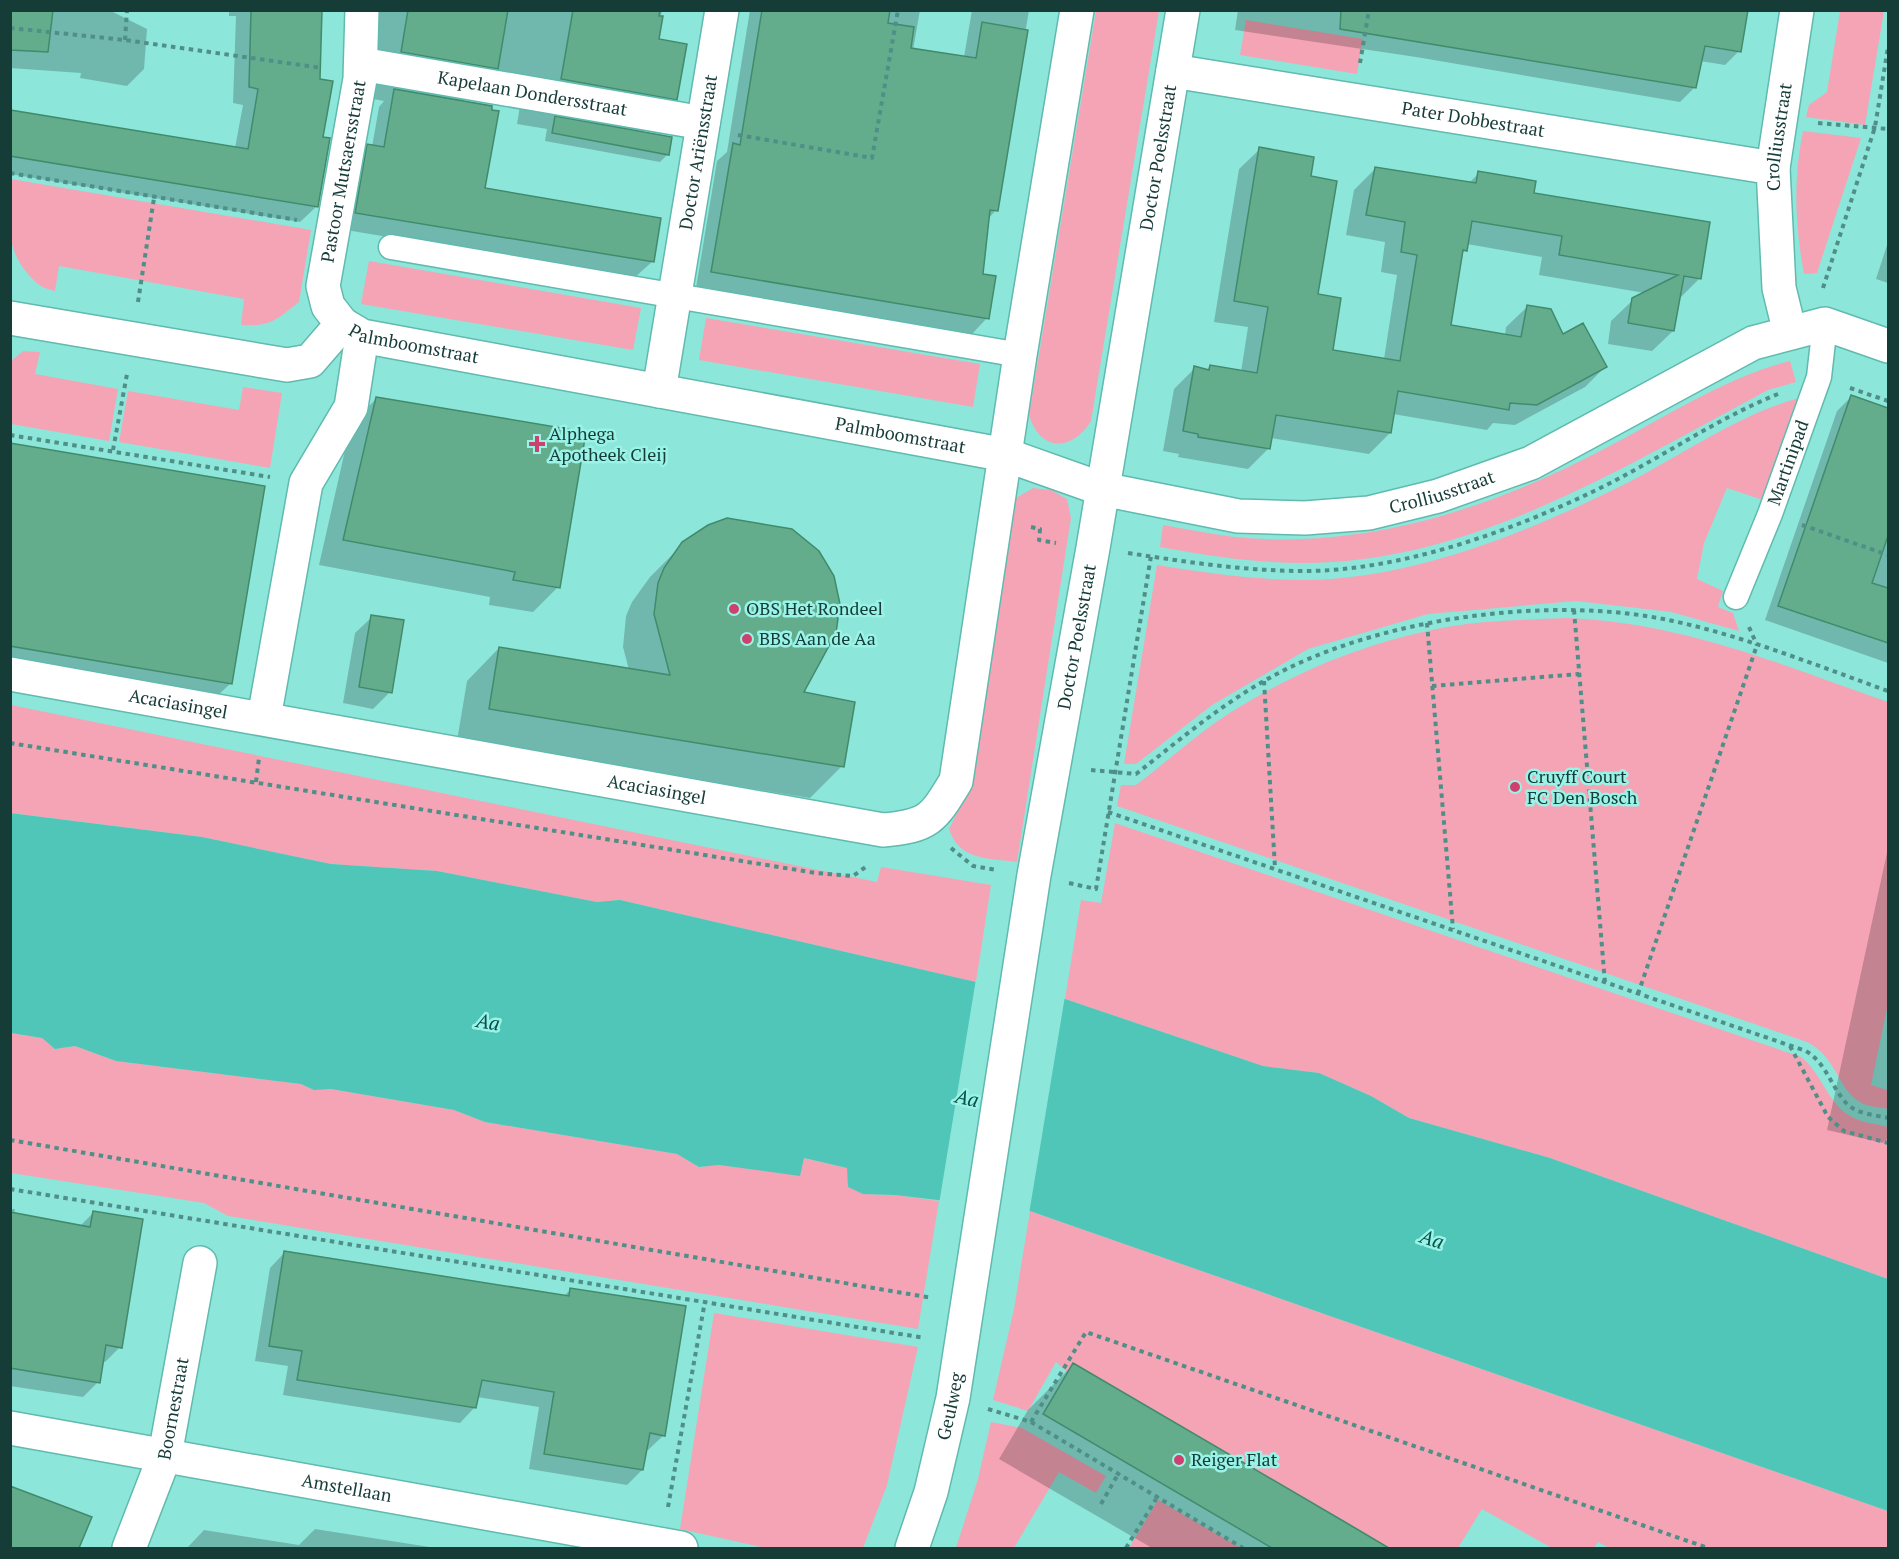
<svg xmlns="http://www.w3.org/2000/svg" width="1899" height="1559" font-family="'PT Serif',serif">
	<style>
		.green { fill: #f5a4b6 }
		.water { fill: #4fc6b8 }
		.pier { fill: #8de6da }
		.shadow { fill: #0003 }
		.building { fill: #63ad8d; stroke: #418b6d; stroke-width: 1.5 }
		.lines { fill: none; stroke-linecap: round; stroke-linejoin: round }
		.lane-casing { stroke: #60baae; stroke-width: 27 }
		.street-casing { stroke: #60baae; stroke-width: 36 }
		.secondary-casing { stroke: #60baae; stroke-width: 36 }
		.path { stroke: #508f87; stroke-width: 4; stroke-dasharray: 4.5 4.5; stroke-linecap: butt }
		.lane { stroke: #fff; stroke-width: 24 }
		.street { stroke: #fff; stroke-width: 33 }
		.secondary { stroke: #fff; stroke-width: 33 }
		.poi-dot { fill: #ce416f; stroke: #9af3e7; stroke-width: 2 }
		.labels { text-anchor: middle; stroke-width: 5; stroke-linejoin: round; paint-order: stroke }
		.street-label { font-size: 18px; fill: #163c38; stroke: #9af3e7 }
		.poi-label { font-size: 18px; fill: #163c38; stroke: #9af3e7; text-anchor: start }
		.water-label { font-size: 20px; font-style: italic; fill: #065049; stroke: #9af3e7 }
	</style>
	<rect width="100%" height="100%" fill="#8de6da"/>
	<path class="green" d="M 1096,11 L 1159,11 L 1091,421 C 1072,452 1040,452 1029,415 Z
		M 1840,11 L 1884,11 L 1865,125 L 1806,117 L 1809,105 L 1827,92 Z
		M 1246,20 L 1363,39 L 1357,74 L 1240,55 Z
		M 1803,131 L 1861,138 L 1817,273 L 1804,274 C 1795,226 1793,179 1803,131 Z
		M 11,179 L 311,230 L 299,302 C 277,319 271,327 241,325 L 244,299 L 59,266 L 55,291 C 41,288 37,284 28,274 C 3,246 10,214 11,179 Z
		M 369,261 L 641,308 L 633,350 L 361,304 Z
		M 706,318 L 980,364 L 973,407 L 699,360 Z
		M 23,351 L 40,352 L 35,374 L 118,389 L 109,441 L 11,424 L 11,361 Z
		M 1790,361 L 1796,382 L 1768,390 C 1625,466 1472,563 1304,563 C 1255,563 1208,556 1160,547 L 1163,525 C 1187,529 1211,534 1235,537 C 1363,550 1490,509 1602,450 C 1662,419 1725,377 1790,361 Z
		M 243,387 L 282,393 L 270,468 L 119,442 L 128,391 L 239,410 Z
		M 1800,398 L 1765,498 L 1760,499 L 1727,488 L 1704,543 L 1697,579 L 1723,591 L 1718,607 L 1733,613 L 1739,631 L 1671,612 L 1576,601 L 1428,614 L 1308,649 L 1212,705 L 1136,764 L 1124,764 L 1157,565 C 1206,573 1255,580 1306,580 C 1414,579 1534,530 1629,482 C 1681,455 1745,411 1800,398 Z
		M 1033,488 L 1051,490 L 1067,499 L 1071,518 L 1017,862 C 989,858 959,861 949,829 L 962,803 L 1012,508 L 1016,498 Z
		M 1567,618 C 1680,622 1783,665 1888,702 L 1888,1004 L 1871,1085 L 1888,1090 L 1888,1109 C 1880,1107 1868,1107 1860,1102 C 1838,1090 1837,1057 1807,1042 L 1117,806 L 1121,785 L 1136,785 C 1164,764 1190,740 1219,720 C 1285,676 1358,645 1436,629 C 1478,620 1524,620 1567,618 Z
		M 11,705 L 877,882 L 881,867 L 991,885 L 976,982 L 620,900 L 597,902 L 437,871 L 331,864 L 202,837 L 11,813 Z
		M 1115,823 L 1801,1057 C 1822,1073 1828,1105 1852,1117 C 1863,1123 1877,1124 1888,1127 L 1888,1279 L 1550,1158 L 1409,1118 L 1371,1096 L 1319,1073 L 1263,1066 L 1065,999 L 1081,900 L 1101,903 Z
		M 10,1033 L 42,1038 L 55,1049 L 75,1046 L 116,1061 L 301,1084 L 314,1090 L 331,1089 L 454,1110 L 485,1122 L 677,1154 L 699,1167 L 719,1165 L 800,1175 L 803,1158 L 847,1168 L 863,1194 L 895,1195 L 939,1201 L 918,1329 L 228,1216 L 204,1203 L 11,1173 Z
		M 1030,1211 L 1888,1511 L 1888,1548 L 1609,1548 L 1598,1542 L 1594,1548 L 1552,1548 L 1482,1509 L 1458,1548 L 1366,1548 L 1068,1373 L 1056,1362 L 1028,1411 L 993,1400 L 1014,1309 Z
		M 714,1313 L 918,1347 L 887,1485 L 863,1548 L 765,1548 L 680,1529 Z
		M 991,1422 L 1022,1428 L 1106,1476 L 1096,1493 L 1059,1472 L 1014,1548 L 956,1548 L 978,1479 Z
		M 1158,1500 L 1241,1548 L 1129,1548 Z"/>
	<path class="water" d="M 10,813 L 202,837 L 331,864 L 437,871 L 597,902 L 620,900 L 976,982 L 1065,999 L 1263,1066 L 1319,1073 L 1371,1096 L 1409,1118 L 1550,1158 L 1888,1279 L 1888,1511 L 1030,1211 L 895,1195 L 863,1194 L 848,1187 L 847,1168 L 804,1158 L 800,1176 L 719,1165 L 699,1167 L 677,1154 L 485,1122 L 454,1110 L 331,1089 L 314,1090 L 301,1084 L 116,1061 L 75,1046 L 55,1049 L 42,1038 L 11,1033 Z"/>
	<path class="pier" d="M 976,979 L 1065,996 L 1029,1214 L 939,1204 Z"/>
	<path class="shadow" d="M 10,10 L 109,10 L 147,29 L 144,69 L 127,86 L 80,78 L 81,73 L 10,68 Z
		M 229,10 L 321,10 L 319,80 L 322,138 L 317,206 L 300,222 L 10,174 L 10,111 L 235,148 L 243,105 L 233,103 L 236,16 L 229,16 Z
		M 380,10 L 662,10 L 657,41 L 676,99 L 642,133 L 668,154 L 660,162 L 545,141 L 547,129 L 517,124 L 524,81 L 490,75 L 463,102 L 484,189 L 653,261 L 634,278 L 340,229 L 352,162 L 368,146 L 372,147 L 379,107 L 384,101 L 357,96 Z
		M 750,10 L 920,10 L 913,50 L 964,57 L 972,10 L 1029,10 L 996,210 L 988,219 L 981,275 L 987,318 L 972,334 L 696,288 L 717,161 L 727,152 Z
		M 1238,10 L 1746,10 L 1739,51 L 1725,65 L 1700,61 L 1695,87 L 1680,102 L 1416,57 L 1235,30 Z
		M 1260,149 L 1310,178 L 1316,295 L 1331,351 L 1384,359 L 1397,275 L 1381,272 L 1385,242 L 1346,235 L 1354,190 L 1375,169 L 1468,184 L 1479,173 L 1532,194 L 1700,278 L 1679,299 L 1673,331 L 1652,351 L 1608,344 L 1611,321 L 1633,300 L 1645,293 L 1539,275 L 1542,257 L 1467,244 L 1466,250 L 1460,255 L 1449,326 L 1505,336 L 1506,327 L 1527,307 L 1605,367 L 1585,387 L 1515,425 L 1493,423 L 1487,430 L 1393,414 L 1390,433 L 1369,454 L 1271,438 L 1269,448 L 1248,469 L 1178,457 L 1179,454 L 1163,451 L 1174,389 L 1195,368 L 1206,371 L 1210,366 L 1241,372 L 1248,327 L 1214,322 L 1239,169 Z
		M 1888,242 L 1888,283 L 1876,279 Z
		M 1851,397 L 1888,410 L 1888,663 L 1765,620 L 1837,411 Z
		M 376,399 L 558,587 L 533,612 L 489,605 L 490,597 L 319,565 L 351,424 Z
		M 10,445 L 231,683 L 215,698 L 10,664 Z
		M 683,544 L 801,693 L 842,766 L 810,798 L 457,741 L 467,681 L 499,648 L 629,670 L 623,647 L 626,616 L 632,602 L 650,577 Z
		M 372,617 L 390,692 L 373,709 L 343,703 L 355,633 Z
		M 1888,848 L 1888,1138 L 1883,1143 L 1827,1130 Z
		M 10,1209 L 15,1209 L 14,1215 L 80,1226 L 93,1213 L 120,1347 L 105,1362 L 102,1362 L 98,1382 L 83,1397 L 10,1386 Z
		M 285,1252 L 563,1297 L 571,1289 L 664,1435 L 648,1450 L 645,1450 L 642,1470 L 627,1485 L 529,1469 L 539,1407 L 477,1397 L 475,1407 L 460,1423 L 283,1395 L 288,1366 L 255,1361 L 270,1268 Z
		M 1073,1365 L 1386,1548 L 1152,1548 L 999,1459 L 1028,1410 Z
		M 10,1487 L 90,1517 L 78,1548 L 10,1548 Z
		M 315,1529 L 436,1548 L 187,1548 L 204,1530 L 299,1545 Z"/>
	<path class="building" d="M 10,10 L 53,10 L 48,52 L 10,50 Z
		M 251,10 L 322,10 L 320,79 L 333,81 L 323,137 L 330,138 L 318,207 L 10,156 L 10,110 L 248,149 L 258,89 L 249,87 Z
		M 408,10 L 508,10 L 498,69 L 401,52 Z
		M 573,10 L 660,10 L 659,16 L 663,16 L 659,39 L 687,44 L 677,100 L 561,79 Z
		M 762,10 L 890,10 L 888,23 L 914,27 L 911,48 L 976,58 L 982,22 L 1028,30 L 998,211 L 990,210 L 983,274 L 996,276 L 989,319 L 711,272 L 733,143 L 740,145 Z
		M 1341,10 L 1748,10 L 1741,52 L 1705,46 L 1696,88 L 1340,29 Z
		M 394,89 L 492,106 L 492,110 L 499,111 L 485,188 L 661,218 L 654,262 L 355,213 L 367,144 L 384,147 Z
		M 555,116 L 672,137 L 669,155 L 552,133 Z
		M 1259,147 L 1314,157 L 1311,176 L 1337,181 L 1318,294 L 1341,298 L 1333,350 L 1400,361 L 1417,255 L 1401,252 L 1405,222 L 1366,215 L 1375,167 L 1476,183 L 1478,171 L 1536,181 L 1534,193 L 1710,222 L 1701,279 L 1684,276 L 1674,331 L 1628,323 L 1632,298 L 1678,275 L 1559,255 L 1562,236 L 1472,221 L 1467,251 L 1463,250 L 1451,325 L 1521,337 L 1527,305 L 1551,309 L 1563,334 L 1583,323 L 1607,367 L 1537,405 L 1510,403 L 1509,410 L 1398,391 L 1391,433 L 1276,415 L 1270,449 L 1198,437 L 1198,434 L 1183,431 L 1194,366 L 1209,370 L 1210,365 L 1257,373 L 1268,307 L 1234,301 Z
		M 1851,395 L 1888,408 L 1888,536 L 1872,583 L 1888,588 L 1888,643 L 1778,606 Z
		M 376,397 L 586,432 L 560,588 L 513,580 L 515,572 L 343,540 Z
		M 10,443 L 265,486 L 232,684 L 10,646 Z
		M 727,518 L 792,529 L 819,551 L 834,576 L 840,604 L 836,633 L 804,692 L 855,702 L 844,767 L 489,709 L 499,647 L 670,675 L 654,614 L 658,583 L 664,568 L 682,542 L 708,525 Z
		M 371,615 L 404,620 L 392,693 L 359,687 Z
		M 93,1211 L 143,1219 L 122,1348 L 106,1345 L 100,1383 L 10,1368 L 10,1212 L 90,1227 Z
		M 284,1251 L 569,1296 L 570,1288 L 686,1306 L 665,1436 L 650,1433 L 643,1470 L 544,1454 L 554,1392 L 482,1380 L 476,1408 L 297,1380 L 302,1351 L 269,1346 Z
		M 1073,1363 L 1350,1525 L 1389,1548 L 1272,1548 L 1043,1414 Z
		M 10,1486 L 92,1517 L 79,1548 L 10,1548 Z"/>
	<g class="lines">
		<defs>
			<g id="lane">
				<path d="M 391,247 L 1020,355"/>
				<path id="s1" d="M 1736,597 L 1770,514 L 1819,377 L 1825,324"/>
			</g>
			<g id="street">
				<path id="s2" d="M 361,64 L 703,123"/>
				<path id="s3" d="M 1173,71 L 1773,168"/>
				<path id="s4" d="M 10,318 L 287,365 L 310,361 L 342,324 L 362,336 L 1006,455 L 1102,489 L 1238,516 L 1305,518 L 1369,513 L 1438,496 L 1531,463 L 1753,343 L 1825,324 L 1888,346"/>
				<path id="s5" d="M 342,324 L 328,306 L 323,286 L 360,79 L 362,10"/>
				<path id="s6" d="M 1790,333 L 1779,288 L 1773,168 L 1797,10"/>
				<path id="s7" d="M 659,391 L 722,10"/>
				<path id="s8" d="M 10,674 L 883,830 C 929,826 933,819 956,781 L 1020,355 L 1077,10"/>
				<path d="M 264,718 L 306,483 L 351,407 L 362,336"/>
				<path id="s9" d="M 10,1428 L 681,1548"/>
				<path id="s10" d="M 129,1548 L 165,1455 L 200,1263"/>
			</g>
			<g id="secondary">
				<path id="s11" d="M 912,1548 L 931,1492 L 953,1398 L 1034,875 L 1093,548 L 1183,10"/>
			</g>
		</defs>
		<use href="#lane" class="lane-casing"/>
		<use href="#street" class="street-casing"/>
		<use href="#secondary" class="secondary-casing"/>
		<path class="path" d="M 10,28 L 125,40 L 322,68
			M 125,40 L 127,10
			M 1360,63 L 1369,10
			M 1818,123 L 1888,129
			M 738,135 L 872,158 L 898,10
			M 10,173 L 297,220
			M 1823,288 L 1875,127 L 1888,47
			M 138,302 L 154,198
			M 1850,388 L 1888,401
			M 10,435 L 270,477
			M 113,450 L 127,374
			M 1802,525 L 1888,555
			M 1031,527 L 1040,529 L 1039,540 L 1056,543
			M 1128,553 C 1187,562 1245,571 1304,571 C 1398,571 1506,533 1590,493 C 1654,463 1713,420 1778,394
			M 1574,610 L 1605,983
			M 1427,623 L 1453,929
			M 1749,627 L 1757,645
			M 1264,681 L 1275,868
			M 1432,686 L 1579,674
			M 10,743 L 816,873 L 853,876 L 867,866
			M 1091,770 L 1136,774 C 1177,742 1218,707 1264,681 C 1373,618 1551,594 1673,621 C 1747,637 1818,666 1888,691
			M 256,782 L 259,758
			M 1108,812 L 1806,1051 C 1827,1064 1831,1087 1847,1104 C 1857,1114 1876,1115 1888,1118
			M 951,848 L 973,866 L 997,870
			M 1069,883 L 1096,889 L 1151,556
			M 1638,994 L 1757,645
			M 1790,1046 L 1828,1117 L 1844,1131 L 1888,1143
			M 10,1140 L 932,1298
			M 10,1189 L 925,1338
			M 988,1409 L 1031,1422 L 1086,1332 L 1708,1548
			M 1031,1422 L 1243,1548
			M 1101,1504 L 1117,1476
			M 668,1507 L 705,1301
			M 1126,1548 L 1156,1499"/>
		<use href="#lane" class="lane"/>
		<use href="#street" class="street"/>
		<use href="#secondary" class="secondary"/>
	</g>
	<g class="poi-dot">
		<path d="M534 435h6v6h6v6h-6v6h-6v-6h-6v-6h6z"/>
		<circle cx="734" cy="609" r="6"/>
		<circle cx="747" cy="639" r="6"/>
		<circle cx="1515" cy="787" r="6"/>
		<circle cx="1179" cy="1460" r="6"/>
	</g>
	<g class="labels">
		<g class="street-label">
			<text dy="6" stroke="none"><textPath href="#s2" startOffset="174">Kapelaan Dondersstraat</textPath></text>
			<text dy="6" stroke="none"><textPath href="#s3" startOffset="304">Pater Dobbestraat</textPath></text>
			<text dy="6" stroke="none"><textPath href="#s6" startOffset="198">Crolliusstraat</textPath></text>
			<text dy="6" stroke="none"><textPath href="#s7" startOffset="242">Doctor Ariënsstraat</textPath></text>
			<text dy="6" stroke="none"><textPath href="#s11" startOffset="1413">Doctor Poelsstraat</textPath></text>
			<text dy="6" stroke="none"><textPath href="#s5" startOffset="160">Pastoor Mutsaersstraat</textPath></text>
			<text dy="6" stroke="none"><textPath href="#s4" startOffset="429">Palmboomstraat</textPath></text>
			<text dy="6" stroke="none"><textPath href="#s4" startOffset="924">Palmboomstraat</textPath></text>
			<text dy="6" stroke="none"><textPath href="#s1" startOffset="144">Martinipad</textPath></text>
			<text dy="6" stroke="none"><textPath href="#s4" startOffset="1479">Crolliusstraat</textPath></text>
			<text dy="6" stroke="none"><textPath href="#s11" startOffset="927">Doctor Poelsstraat</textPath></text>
			<text dy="6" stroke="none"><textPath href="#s8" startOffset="171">Acaciasingel</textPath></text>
			<text dy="6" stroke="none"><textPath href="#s8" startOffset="657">Acaciasingel</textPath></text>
			<text dy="6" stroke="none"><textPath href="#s11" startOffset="147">Geulweg</textPath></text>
			<text dy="6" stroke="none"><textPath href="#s10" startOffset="147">Boornestraat</textPath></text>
			<text dy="6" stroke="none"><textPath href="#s9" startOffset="342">Amstellaan</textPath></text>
		</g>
		<g class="poi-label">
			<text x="549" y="440">Alphega<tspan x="549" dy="21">Apotheek Cleij</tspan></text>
			<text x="746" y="615">OBS Het Rondeel</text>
			<text x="759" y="645">BBS Aan de Aa</text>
			<text x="1527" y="783">Cruyff Court<tspan x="1527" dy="21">FC Den Bosch</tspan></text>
			<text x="1191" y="1466">Reiger Flat</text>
		</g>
		<g class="water-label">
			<text transform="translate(488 1022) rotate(9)" y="7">Aa</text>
			<text transform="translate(967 1098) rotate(13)" y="7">Aa</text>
			<text transform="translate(1432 1239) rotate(18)" y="7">Aa</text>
		</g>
	</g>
	<rect width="1899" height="1559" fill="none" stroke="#163c38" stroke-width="24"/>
</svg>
